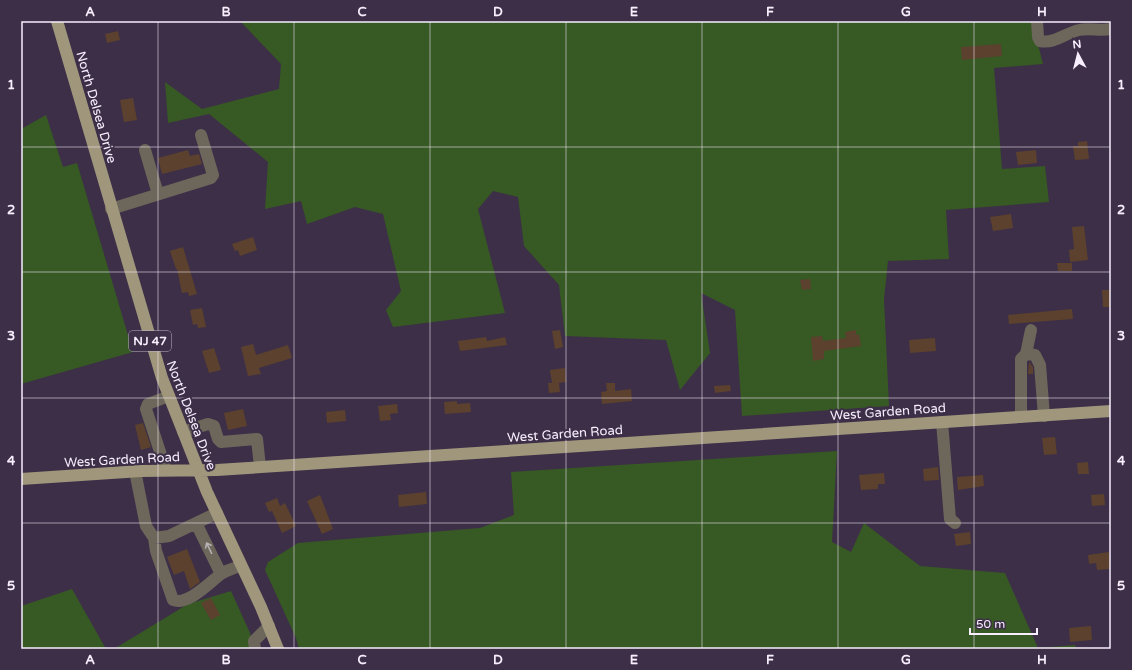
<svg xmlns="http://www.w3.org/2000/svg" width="1132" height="670" font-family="'Varela Round',sans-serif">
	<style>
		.green { fill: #375924 }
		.building { fill: #5b412e }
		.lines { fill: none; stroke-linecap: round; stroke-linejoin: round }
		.minor { stroke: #6c675a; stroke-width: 12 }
		.major { stroke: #a0967c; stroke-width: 12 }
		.oneway { stroke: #b8b1b4 }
		.grid { fill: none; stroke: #f7eefe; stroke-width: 1; stroke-opacity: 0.55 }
		.labels { text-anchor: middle; stroke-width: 4; stroke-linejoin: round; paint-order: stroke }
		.shield { fill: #3d2f47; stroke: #bfb5c7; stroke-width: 1 }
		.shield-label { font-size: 12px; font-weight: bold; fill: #f7eefe }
		.street-label { font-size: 13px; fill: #f7eefe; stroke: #3d2f47 }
		.neatline { fill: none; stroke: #f7eefe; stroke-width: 1.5 }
		.grid-label { font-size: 13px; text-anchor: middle; font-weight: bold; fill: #f7eefe }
	</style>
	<rect width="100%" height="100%" fill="#3d2f47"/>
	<path class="green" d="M 240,21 L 1032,21 L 1043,64 L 994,68 L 1002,169 L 1045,166 L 1049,202 L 946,210 L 949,259 L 888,261 L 884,299 L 889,406 L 742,416 L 735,310 L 701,293 L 710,353 L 680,390 L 666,340 L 565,336 L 559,285 L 524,246 L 518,197 L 493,191 L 478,209 L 505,313 L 393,327 L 386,310 L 401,291 L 383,214 L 355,207 L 307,224 L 301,201 L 265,209 L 268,162 L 209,114 L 168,123 L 165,82 L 202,109 L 279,89 L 281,64 Z
		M 46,115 L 63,167 L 77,163 L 133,352 L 21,384 L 21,129 Z
		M 837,451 L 832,542 L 851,552 L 864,523 L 920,566 L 1005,573 L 1038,648 L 1075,645 L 1076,649 L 299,649 L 296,638 L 265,570 L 268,562 L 298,543 L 480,528 L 514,515 L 511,472 Z
		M 72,589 L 106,649 L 21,649 L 21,606 Z
		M 231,591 L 250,633 L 255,649 L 114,649 L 188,604 Z"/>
	<path class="building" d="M 118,31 L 120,40 L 107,43 L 105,34 Z
		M 1001,44 L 1002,56 L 962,60 L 961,47 Z
		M 133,98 L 137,120 L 124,122 L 120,100 Z
		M 1087,141 L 1089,159 L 1075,160 L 1073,146 L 1078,146 L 1078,142 Z
		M 188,150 L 190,156 L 199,154 L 202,164 L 162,174 L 158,158 Z
		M 1036,150 L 1037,163 L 1018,165 L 1016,152 Z
		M 1011,214 L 1013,228 L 993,231 L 990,217 Z
		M 1084,226 L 1088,260 L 1070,262 L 1069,250 L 1074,249 L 1072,227 Z
		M 253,237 L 257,250 L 240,256 L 238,250 L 235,251 L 232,244 Z
		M 183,247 L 197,294 L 189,296 L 188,292 L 182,293 L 177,269 L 176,269 L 170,251 Z
		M 1057,263 L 1072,263 L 1072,271 L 1058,271 Z
		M 810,279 L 811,289 L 802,290 L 800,280 Z
		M 1102,290 L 1111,290 L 1111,307 L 1103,307 Z
		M 202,308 L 206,327 L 198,328 L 197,324 L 193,325 L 190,310 Z
		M 1072,309 L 1073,319 L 1009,324 L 1008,315 Z
		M 560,330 L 563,347 L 555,349 L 552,331 Z
		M 856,330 L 856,335 L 859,334 L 861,346 L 824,351 L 824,359 L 813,361 L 811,337 L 822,336 L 823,341 L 846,338 L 845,332 Z
		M 486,337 L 487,341 L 505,337 L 507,345 L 460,351 L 458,341 Z
		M 935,338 L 936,351 L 910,353 L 909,340 Z
		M 253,344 L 256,355 L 288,345 L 292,358 L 259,368 L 261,374 L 248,376 L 241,347 Z
		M 214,348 L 221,370 L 209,373 L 202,351 Z
		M 1029,362 L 1033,367 L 1033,374 L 1028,374 Z
		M 565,368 L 566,382 L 559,383 L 560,392 L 549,393 L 548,383 L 552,383 L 550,370 Z
		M 606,383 L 615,383 L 615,391 L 631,389 L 632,401 L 602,404 L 601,392 L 607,391 Z
		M 730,385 L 731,391 L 715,393 L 714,386 Z
		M 457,401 L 457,404 L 470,403 L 471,412 L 445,414 L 444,402 Z
		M 397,404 L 398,413 L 390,414 L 391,420 L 380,421 L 378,406 Z
		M 243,409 L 247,426 L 228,430 L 224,413 Z
		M 345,410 L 346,421 L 327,423 L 326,412 Z
		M 143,423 L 151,447 L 141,450 L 135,425 Z
		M 1055,437 L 1057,454 L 1044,455 L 1042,438 Z
		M 1088,462 L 1089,474 L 1078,474 L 1077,463 Z
		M 938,467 L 939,480 L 924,481 L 923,469 Z
		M 884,473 L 885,484 L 878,484 L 878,489 L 861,490 L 859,475 Z
		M 983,475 L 984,486 L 958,490 L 957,477 Z
		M 426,492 L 427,504 L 399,507 L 398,495 Z
		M 1104,494 L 1105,505 L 1092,506 L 1091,495 Z
		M 320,495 L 333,529 L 322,534 L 307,501 Z
		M 277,498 L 280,506 L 285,503 L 296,526 L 282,533 L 272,511 L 269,512 L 265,503 Z
		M 970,532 L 971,544 L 956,546 L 954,534 Z
		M 187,549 L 200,582 L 190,589 L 184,571 L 174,575 L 167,557 Z
		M 1109,552 L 1110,569 L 1097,570 L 1096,563 L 1089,564 L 1088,555 Z
		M 211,598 L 220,615 L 211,620 L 201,603 Z
		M 1091,626 L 1092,640 L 1070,642 L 1069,628 Z"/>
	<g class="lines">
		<path class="minor" d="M 1037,21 L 1038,37 L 1040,41 C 1055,44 1065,33 1079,30 C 1089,28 1101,31 1111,29
			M 145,150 L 158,194
			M 111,209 L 211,178 L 213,175 L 201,135
			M 1026,354 L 1035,355 L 1040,365 L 1044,416
			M 1021,417 L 1021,359 L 1026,354 L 1031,330
			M 942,422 L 950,519 L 955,523
			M 183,432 L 208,424 L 214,426 L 218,439 L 221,442 L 257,439 L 260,467
			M 166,470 L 146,409 L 148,404 L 169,396
			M 135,471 L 146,526 L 154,538 L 169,536 L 217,513
			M 196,523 L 221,574
			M 154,538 L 156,551 L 173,600 C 188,606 210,582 221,574 C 227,570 234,568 241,566
			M 255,649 L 254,641 L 269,626"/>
		<path class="major" d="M 57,21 L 162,378 L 207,492 L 261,607 L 278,649
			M 21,479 L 141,471 L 217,470 L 1111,411"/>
	</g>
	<defs><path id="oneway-shaft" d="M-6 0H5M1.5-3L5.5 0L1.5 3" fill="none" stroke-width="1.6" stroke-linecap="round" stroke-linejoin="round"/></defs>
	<use class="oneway" href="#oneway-shaft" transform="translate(209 548) rotate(-116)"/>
	<path class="grid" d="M 158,21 L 158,649M 294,21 L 294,649M 430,21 L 430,649M 566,21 L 566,649M 702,21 L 702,649M 838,21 L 838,649M 974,21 L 974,649M 21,147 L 1111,147M 21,272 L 1111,272M 21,398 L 1111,398M 21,523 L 1111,523"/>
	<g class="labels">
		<rect class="shield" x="129" y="331" width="42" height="20" rx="3"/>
		<g class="shield-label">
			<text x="150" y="345">NJ 47</text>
		</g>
		<g class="street-label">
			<text transform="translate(97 107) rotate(74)" y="5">North Delsea Drive</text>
			<text transform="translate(888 411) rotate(-4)" y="5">West Garden Road</text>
			<text transform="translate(192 415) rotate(69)" y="5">North Delsea Drive</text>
			<text transform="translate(565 433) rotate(-4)" y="5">West Garden Road</text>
			<text transform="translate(122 459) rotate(-3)" y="5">West Garden Road</text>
		</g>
	</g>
	<rect width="1132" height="670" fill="none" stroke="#3d2f47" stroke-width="44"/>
	<g transform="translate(1078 54) rotate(353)" stroke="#3d2f47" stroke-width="3" paint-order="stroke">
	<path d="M0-3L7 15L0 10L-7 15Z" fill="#f7eefe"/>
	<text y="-6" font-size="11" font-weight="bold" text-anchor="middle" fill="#f7eefe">N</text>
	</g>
	<path d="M970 628v6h67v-6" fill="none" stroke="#f7eefe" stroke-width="2"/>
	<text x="976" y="628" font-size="12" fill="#f7eefe" stroke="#3d2f47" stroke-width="3" paint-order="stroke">50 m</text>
	<rect x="22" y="22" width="1088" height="626" class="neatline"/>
	<g class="grid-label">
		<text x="90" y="16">A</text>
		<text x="226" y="16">B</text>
		<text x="362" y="16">C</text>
		<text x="498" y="16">D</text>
		<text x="634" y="16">E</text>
		<text x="770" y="16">F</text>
		<text x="906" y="16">G</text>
		<text x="1042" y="16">H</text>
		<text x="11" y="89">1</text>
		<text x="1121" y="89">1</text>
		<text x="11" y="214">2</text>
		<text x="1121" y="214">2</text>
		<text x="11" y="340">3</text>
		<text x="1121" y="340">3</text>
		<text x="11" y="465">4</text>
		<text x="1121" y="465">4</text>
		<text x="11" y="590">5</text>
		<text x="1121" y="590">5</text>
		<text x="90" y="664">A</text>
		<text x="226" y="664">B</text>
		<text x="362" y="664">C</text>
		<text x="498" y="664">D</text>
		<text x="634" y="664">E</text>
		<text x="770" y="664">F</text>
		<text x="906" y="664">G</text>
		<text x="1042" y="664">H</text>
	</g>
</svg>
